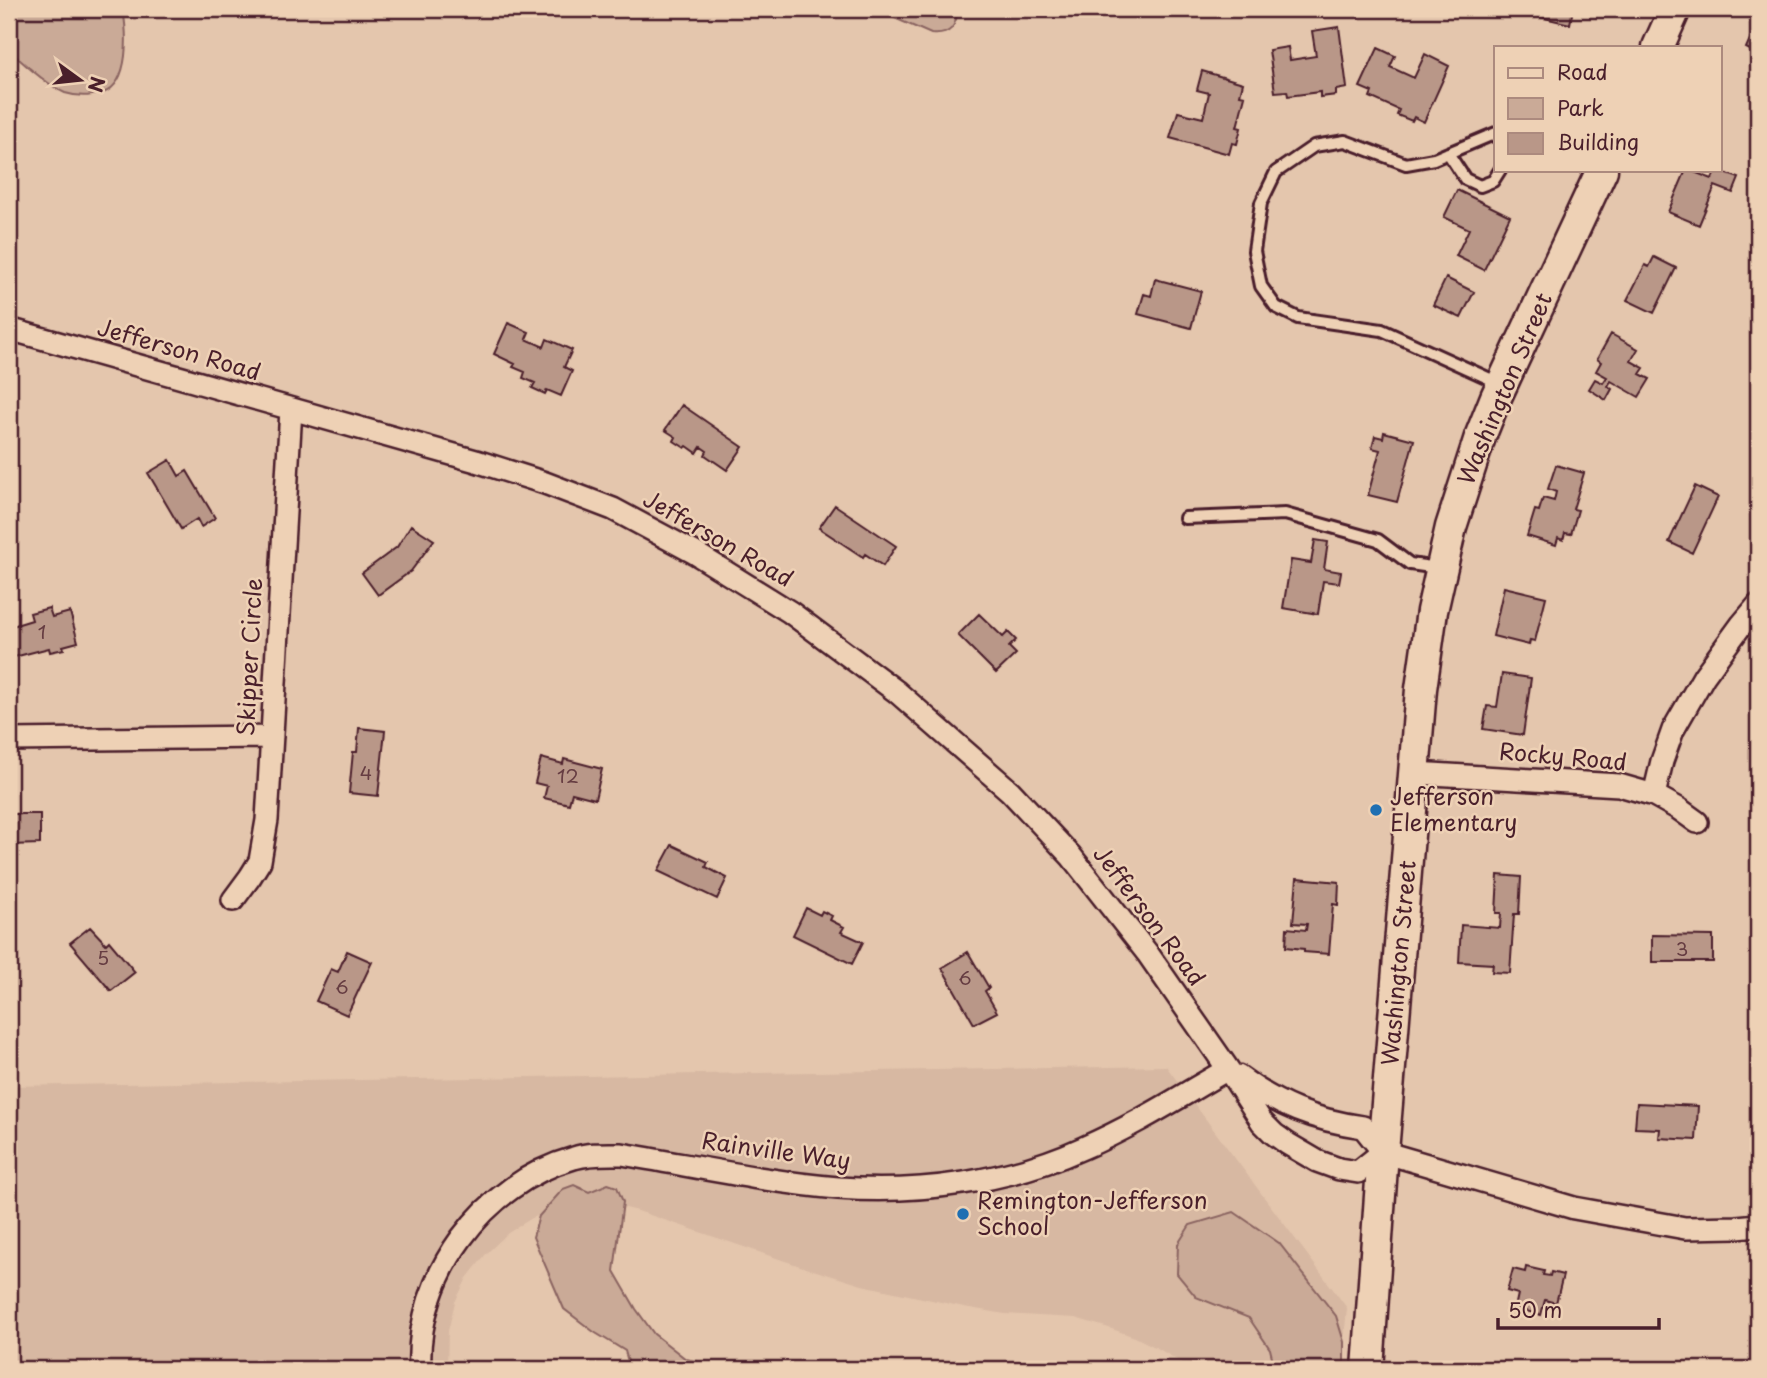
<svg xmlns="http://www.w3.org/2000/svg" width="1767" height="1378" font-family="'Playpen Sans',sans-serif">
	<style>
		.built { fill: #d7b8a2 }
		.green { fill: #caaa97; stroke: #8a6461; stroke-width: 2 }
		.building { fill: #b99788; stroke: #4a1f2b; stroke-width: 2 }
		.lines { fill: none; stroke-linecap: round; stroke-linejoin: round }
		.lane-casing { stroke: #4a1f2b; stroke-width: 16 }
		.street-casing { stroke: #4a1f2b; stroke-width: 26 }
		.secondary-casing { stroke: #4a1f2b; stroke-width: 35 }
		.lane { stroke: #eed1b5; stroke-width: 10 }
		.street { stroke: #eed1b5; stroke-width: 21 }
		.secondary { stroke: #eed1b5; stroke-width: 30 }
		.poi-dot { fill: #1f6fb2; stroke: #eed1b5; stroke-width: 2.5 }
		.labels { text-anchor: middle; stroke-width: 5; stroke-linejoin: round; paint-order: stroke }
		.number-label { font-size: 19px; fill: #663d42 }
		.street-label { font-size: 23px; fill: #4a1f2b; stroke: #eed1b5 }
		.poi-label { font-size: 23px; fill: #4a1f2b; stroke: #eed1b5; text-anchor: start }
	</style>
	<rect width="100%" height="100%" fill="#e4c6ad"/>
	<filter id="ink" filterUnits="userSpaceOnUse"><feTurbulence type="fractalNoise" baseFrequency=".0143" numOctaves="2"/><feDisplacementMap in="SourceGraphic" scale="14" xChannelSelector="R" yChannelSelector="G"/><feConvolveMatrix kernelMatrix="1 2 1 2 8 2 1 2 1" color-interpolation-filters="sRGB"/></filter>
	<g filter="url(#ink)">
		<path class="built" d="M 1166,1066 L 1347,1308 L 1341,1369 L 1192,1369 L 1159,1349 L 1135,1337 L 1109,1328 L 1075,1318 L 1005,1314 L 964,1307 L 862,1285 L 800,1266 L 638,1211 L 614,1205 L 562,1207 L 532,1218 L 508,1233 L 486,1254 L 467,1278 L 455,1302 L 448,1331 L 447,1369 L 9,1369 L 9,1086 Z"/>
		<path class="green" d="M 9,9 L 123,9 C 127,32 131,83 103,93 C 99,94 95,94 92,95 C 82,97 75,96 65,93 C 47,85 23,63 9,50 Z
			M 874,9 L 958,9 C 956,26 951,36 931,34 Z
			M 608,1184 L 617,1187 L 623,1202 L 614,1271 L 636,1309 L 654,1334 L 686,1359 L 729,1369 L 630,1369 L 625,1351 L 594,1332 L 564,1309 L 533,1237 L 539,1216 L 563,1189 L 574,1185 L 589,1192 Z
			M 1234,1212 L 1279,1243 L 1336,1316 L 1344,1342 L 1344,1369 L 1275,1369 L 1270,1349 L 1249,1318 L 1196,1297 L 1177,1274 L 1178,1244 L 1190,1225 Z"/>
		<path class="building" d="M 1541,9 L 1573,9 L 1570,24 L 1540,17 Z
			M 1758,21 L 1758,54 L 1746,48 Z
			M 1339,27 L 1347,88 L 1336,90 L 1336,95 L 1320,97 L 1320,92 L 1288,96 L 1287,91 L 1275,92 L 1269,50 L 1288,47 L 1290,60 L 1316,56 L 1312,31 Z
			M 1378,48 L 1395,56 L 1390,67 L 1414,78 L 1425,54 L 1449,66 L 1424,122 L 1414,117 L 1412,121 L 1397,115 L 1399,110 L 1370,97 L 1372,92 L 1360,87 Z
			M 1202,71 L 1243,83 L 1240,95 L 1245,96 L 1237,127 L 1241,128 L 1237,144 L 1232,143 L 1229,154 L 1170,138 L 1178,112 L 1203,118 L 1209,93 L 1197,90 Z
			M 1686,170 L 1689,170 L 1712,179 L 1716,170 L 1739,178 L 1733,193 L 1715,186 L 1699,225 L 1668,212 Z
			M 1457,190 L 1510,216 L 1484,270 L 1456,256 L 1469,229 L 1444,217 Z
			M 1654,257 L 1676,268 L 1654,313 L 1627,300 L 1645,265 L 1649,267 Z
			M 1446,278 L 1474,292 L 1461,318 L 1433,305 Z
			M 1155,279 L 1201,291 L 1191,328 L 1138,314 L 1144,294 L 1151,296 Z
			M 508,323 L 529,332 L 526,339 L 544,347 L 547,339 L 572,350 L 564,367 L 572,371 L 561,396 L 547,390 L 545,394 L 532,388 L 535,383 L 523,378 L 525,372 L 513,367 L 515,364 L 494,354 Z
			M 1611,334 L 1638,349 L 1631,361 L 1644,368 L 1640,374 L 1650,379 L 1639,397 L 1611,381 L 1608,386 L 1612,389 L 1606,400 L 1589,389 L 1595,379 L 1603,383 L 1607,377 L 1596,371 L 1601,362 L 1597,359 Z
			M 682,405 L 743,447 L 727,470 L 705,455 L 707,451 L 701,447 L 697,453 L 687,446 L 685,448 L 674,441 L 676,437 L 665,430 Z
			M 1384,432 L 1414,440 L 1397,502 L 1368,495 L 1380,450 L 1372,448 L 1375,436 L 1383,438 Z
			M 170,460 L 179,476 L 187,471 L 215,518 L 201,527 L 197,519 L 181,529 L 148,473 Z
			M 1556,465 L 1584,473 L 1573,509 L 1578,510 L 1571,534 L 1565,533 L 1563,540 L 1558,538 L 1556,545 L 1527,536 L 1535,510 L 1539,511 L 1543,498 L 1554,501 L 1556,492 L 1548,489 Z
			M 1695,486 L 1718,497 L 1692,553 L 1669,542 Z
			M 835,505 L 896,546 L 883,566 L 865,554 L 863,557 L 819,528 Z
			M 411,525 L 434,540 L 411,571 L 378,595 L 362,573 L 397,547 Z
			M 1315,540 L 1328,542 L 1324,569 L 1341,572 L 1339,583 L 1323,581 L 1318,614 L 1283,608 L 1291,560 L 1311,563 Z
			M 1504,587 L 1546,597 L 1535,641 L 1530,640 L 1529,645 L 1493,636 Z
			M 49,608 L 52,617 L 70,612 L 78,642 L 63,646 L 64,649 L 50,652 L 49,648 L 14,657 L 9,638 L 9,627 L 32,620 L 30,613 Z
			M 979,614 L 1003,637 L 1008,632 L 1016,640 L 1009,647 L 1016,654 L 996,673 L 958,635 Z
			M 1502,674 L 1531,678 L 1523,735 L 1483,729 L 1487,706 L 1497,707 Z
			M 359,728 L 385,731 L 378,796 L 349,793 L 353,752 L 357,752 Z
			M 541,758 L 563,764 L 564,759 L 602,769 L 595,799 L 572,793 L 569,804 L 544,798 L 547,786 L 535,783 Z
			M 9,814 L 40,814 L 40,844 L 9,845 Z
			M 672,845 L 708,862 L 706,867 L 727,878 L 717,899 L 658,871 Z
			M 1498,875 L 1521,877 L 1519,914 L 1514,914 L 1510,973 L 1492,972 L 1493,964 L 1459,962 L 1461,925 L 1500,928 L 1501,913 L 1496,913 Z
			M 1297,878 L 1339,882 L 1338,905 L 1333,904 L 1329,954 L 1304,952 L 1304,949 L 1286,947 L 1287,928 L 1306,930 L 1307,924 L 1293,923 Z
			M 806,908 L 820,915 L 822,911 L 832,916 L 830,920 L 844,927 L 841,932 L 863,942 L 852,964 L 793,935 Z
			M 90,927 L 106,944 L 109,941 L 135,972 L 111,991 L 70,943 Z
			M 1652,935 L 1713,936 L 1713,962 L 1652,962 Z
			M 347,951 L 372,962 L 347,1015 L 316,1001 L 331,969 L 338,972 Z
			M 968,952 L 989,988 L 985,991 L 997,1012 L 974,1024 L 942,968 Z
			M 1637,1103 L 1698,1106 L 1696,1140 L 1659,1138 L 1660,1129 L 1635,1128 Z
			M 1526,1267 L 1544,1271 L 1543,1275 L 1550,1276 L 1551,1272 L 1563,1275 L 1556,1303 L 1545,1300 L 1541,1315 L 1515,1308 L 1518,1294 L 1507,1291 L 1513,1269 L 1525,1272 Z"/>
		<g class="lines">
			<defs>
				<path id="lane" d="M 1496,133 L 1434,159 L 1406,164 L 1345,141 L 1314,146 L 1276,172 L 1261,203 L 1254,251 L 1261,286 L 1276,307 L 1298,318 L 1382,330 L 1499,383
					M 1448,153 L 1465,179 L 1480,186 L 1493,181 L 1500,170
					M 1185,518 L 1285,514 L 1378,540 L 1410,564 L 1438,568"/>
				<path id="street" d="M 9,329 L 476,461 L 545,483 L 613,509 L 695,553 L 790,612 L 897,692 L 1010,791 L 1071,856 L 1148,954 L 1228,1069 L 1262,1122 L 1274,1134 L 1288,1144 L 1317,1161 L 1339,1169 L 1358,1172 L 1383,1152
					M 9,740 L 272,737
					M 1415,773 L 1619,785 L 1654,795 L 1679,809 L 1697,822
					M 1654,795 L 1662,761 L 1673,730 L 1704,676 L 1742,624 L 1758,605
					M 233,900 L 250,877 L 260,861 L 267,820 L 291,409
					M 1238,1076 C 1278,1106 1314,1120 1363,1127 L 1383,1152
					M 1383,1152 L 1574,1208 L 1685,1228 L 1737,1227 L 1758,1225
					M 420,1369 C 415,1276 484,1183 574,1158 C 589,1153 606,1154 622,1154 C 694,1166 766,1182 838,1188 C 920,1194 1008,1182 1083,1148 C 1134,1126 1181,1096 1228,1069"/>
				<path id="secondary" d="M 1658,47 L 1675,9
					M 1368,1369 L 1383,1152 L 1421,689 L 1432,611 L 1451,527 L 1480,437 L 1496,397 L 1602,170"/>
			</defs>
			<use href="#lane" class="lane-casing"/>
			<use href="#street" class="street-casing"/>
			<use href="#secondary" class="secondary-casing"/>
			<use href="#lane" class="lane"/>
			<use href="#street" class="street"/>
			<use href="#secondary" class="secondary"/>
		</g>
	</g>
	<g class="poi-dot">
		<circle cx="1376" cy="810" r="7"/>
		<circle cx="963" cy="1214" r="7"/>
	</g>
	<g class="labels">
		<g class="number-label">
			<text x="42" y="639">1</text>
			<text x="366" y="780">4</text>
			<text x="568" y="783">12</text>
			<text x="1682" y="956">3</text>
			<text x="103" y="965">5</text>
			<text x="965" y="985">6</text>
			<text x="342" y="994">6</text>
		</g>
		<g class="street-label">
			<text transform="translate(179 350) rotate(16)" y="8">Jefferson Road</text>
			<text transform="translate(1505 389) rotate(-67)" y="8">Washington Street</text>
			<text transform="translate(718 539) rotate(30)" y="8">Jefferson Road</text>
			<text transform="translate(250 657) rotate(-87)" y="8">Skipper Circle</text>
			<text transform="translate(1563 757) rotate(5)" y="8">Rocky Road</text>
			<text transform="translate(1149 916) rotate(53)" y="8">Jefferson Road</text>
			<text transform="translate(1399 963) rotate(-85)" y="8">Washington Street</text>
			<text transform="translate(776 1151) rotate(8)" y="8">Rainville Way</text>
		</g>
		<g class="poi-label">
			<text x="1390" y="805">Jefferson<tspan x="1390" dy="26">Elementary</tspan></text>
			<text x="977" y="1209">Remington-Jefferson<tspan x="977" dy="26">School</tspan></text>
		</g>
	</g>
	<rect width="1767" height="1378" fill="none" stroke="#eed1b5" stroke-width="35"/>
	<rect x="18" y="18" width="1732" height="1343" fill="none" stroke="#4a1f2b" stroke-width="2.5" filter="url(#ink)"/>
	<rect x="1494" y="46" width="228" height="126" fill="#eed1b5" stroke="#ac8a7e" stroke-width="2"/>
	<rect x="1508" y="68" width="35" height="10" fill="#eed1b5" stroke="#ac8a7e" stroke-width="2"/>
	<text x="1557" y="80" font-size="21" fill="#4a1f2b">Road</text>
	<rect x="1508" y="98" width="35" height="21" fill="#caaa97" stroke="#ac8a7e" stroke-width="2"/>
	<text x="1557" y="116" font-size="21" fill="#4a1f2b">Park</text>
	<rect x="1508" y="133" width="35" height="21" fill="#b99788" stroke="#ac8a7e" stroke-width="2"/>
	<text x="1557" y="150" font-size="21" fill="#4a1f2b">Building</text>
	<g transform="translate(80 80) rotate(105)" stroke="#eed1b5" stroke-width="5" paint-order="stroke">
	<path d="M0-5L12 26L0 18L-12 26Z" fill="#4a1f2b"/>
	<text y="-10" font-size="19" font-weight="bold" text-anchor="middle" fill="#4a1f2b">N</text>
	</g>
	<path d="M1498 1318v10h161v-10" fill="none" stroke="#4a1f2b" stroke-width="3.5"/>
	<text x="1508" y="1318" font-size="21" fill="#4a1f2b" stroke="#eed1b5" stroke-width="5" paint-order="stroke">50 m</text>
</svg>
